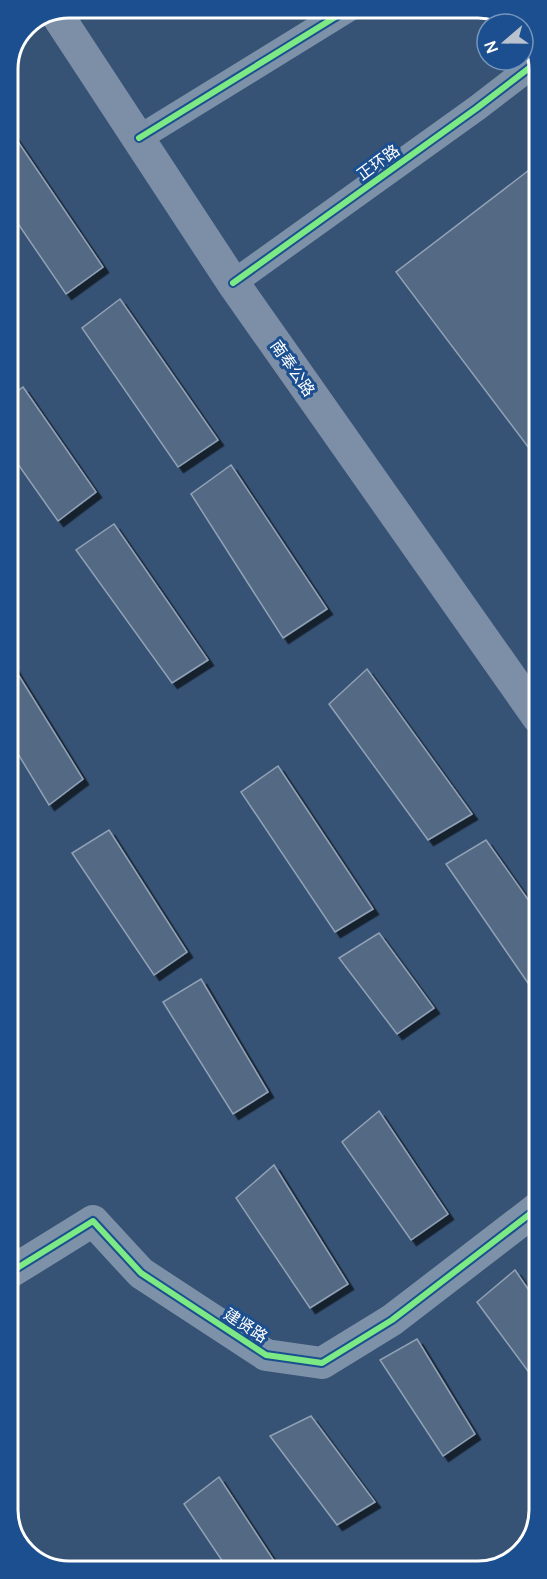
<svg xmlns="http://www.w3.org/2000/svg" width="547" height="1579" font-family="Manrope,'Noto Sans SC',sans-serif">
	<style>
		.building { fill: #526984; stroke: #92a2b6; stroke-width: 1.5; filter: url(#shadow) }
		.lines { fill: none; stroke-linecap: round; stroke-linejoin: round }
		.minor { stroke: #7d92a8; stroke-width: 26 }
		.tertiary { stroke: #7d92a8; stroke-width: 32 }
		.primary { stroke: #7d8ea7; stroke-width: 33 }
		.cycleway-casing { stroke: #1b4f8f; stroke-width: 10 }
		.cycleway { stroke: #7ce984; stroke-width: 6 }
		.labels { text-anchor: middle; stroke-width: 6; stroke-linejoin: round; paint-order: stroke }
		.street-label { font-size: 16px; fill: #fff; stroke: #1b4f8f }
		.rim { fill: none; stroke: #fff; stroke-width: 3 }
	</style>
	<defs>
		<filter id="shadow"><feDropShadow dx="5.5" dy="5.5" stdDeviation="0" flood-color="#0009"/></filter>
	</defs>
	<rect width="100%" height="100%" fill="#365274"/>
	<path class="building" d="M 8,127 L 103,267 L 66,294 L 8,209 Z
		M 537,164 L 538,460 L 396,272 Z
		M 120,299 L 218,440 L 178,467 L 82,328 Z
		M 23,387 L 96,492 L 58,521 L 8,450 L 8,398 Z
		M 231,465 L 327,609 L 283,638 L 191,494 Z
		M 114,524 L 208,660 L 172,683 L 76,550 Z
		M 8,658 L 83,779 L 49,805 L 9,739 Z
		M 367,669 L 472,814 L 428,840 L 329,704 Z
		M 278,766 L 373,909 L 335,932 L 241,792 Z
		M 109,830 L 187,952 L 154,975 L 72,853 Z
		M 486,840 L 539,915 L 539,999 L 446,864 Z
		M 379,933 L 434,1008 L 397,1034 L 339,958 Z
		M 201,979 L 268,1092 L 233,1114 L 163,1002 Z
		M 379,1111 L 448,1214 L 411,1240 L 342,1142 Z
		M 274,1165 L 348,1284 L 310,1308 L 236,1198 Z
		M 515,1270 L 539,1305 L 539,1386 L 477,1302 Z
		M 417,1339 L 475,1434 L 443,1456 L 380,1360 Z
		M 311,1416 L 375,1502 L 337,1525 L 270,1436 Z
		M 219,1477 L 280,1570 L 229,1571 L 184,1504 Z"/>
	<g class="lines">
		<path class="minor" d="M 139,138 L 350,8
			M 233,283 L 477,108 L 537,62"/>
		<path class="tertiary" d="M 9,1273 L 93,1221 L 141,1273 L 266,1355 L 322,1363 L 392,1320 L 539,1207"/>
		<path class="primary" d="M 56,13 L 233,283 L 538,717"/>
		<defs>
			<path id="cycleway" d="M 139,138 L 350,8
				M 233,283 L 477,108 L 537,62
				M 9,1273 L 93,1221 L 141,1273 L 266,1355 L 322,1363 L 392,1320 L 539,1207"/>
		</defs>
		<use href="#cycleway" class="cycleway-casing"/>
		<use href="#cycleway" class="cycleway"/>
	</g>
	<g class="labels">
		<g class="street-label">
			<text transform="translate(378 162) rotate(-36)" y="6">正环路</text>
			<text transform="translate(293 368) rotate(55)" y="6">南奉公路</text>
			<text transform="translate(246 1325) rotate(33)" y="6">建贤路</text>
		</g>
	</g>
	<path d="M0 0H547V1579H0ZM69 18H478A51 51 0 0 1 529 69V1510A51 51 0 0 1 478 1561H69A51 51 0 0 1 18 1510V69A51 51 0 0 1 69 18Z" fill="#1b4f8f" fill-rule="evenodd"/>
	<path class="rim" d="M69 18H478A51 51 0 0 1 529 69V1510A51 51 0 0 1 478 1561H69A51 51 0 0 1 18 1510V69A51 51 0 0 1 69 18Z"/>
	<g transform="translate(505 42) rotate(250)"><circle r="28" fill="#1b4f8f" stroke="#7695bc" stroke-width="1.5"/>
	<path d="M0-4.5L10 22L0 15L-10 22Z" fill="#b9c2ce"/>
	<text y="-9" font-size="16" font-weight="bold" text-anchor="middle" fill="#ffffff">N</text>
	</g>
</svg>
